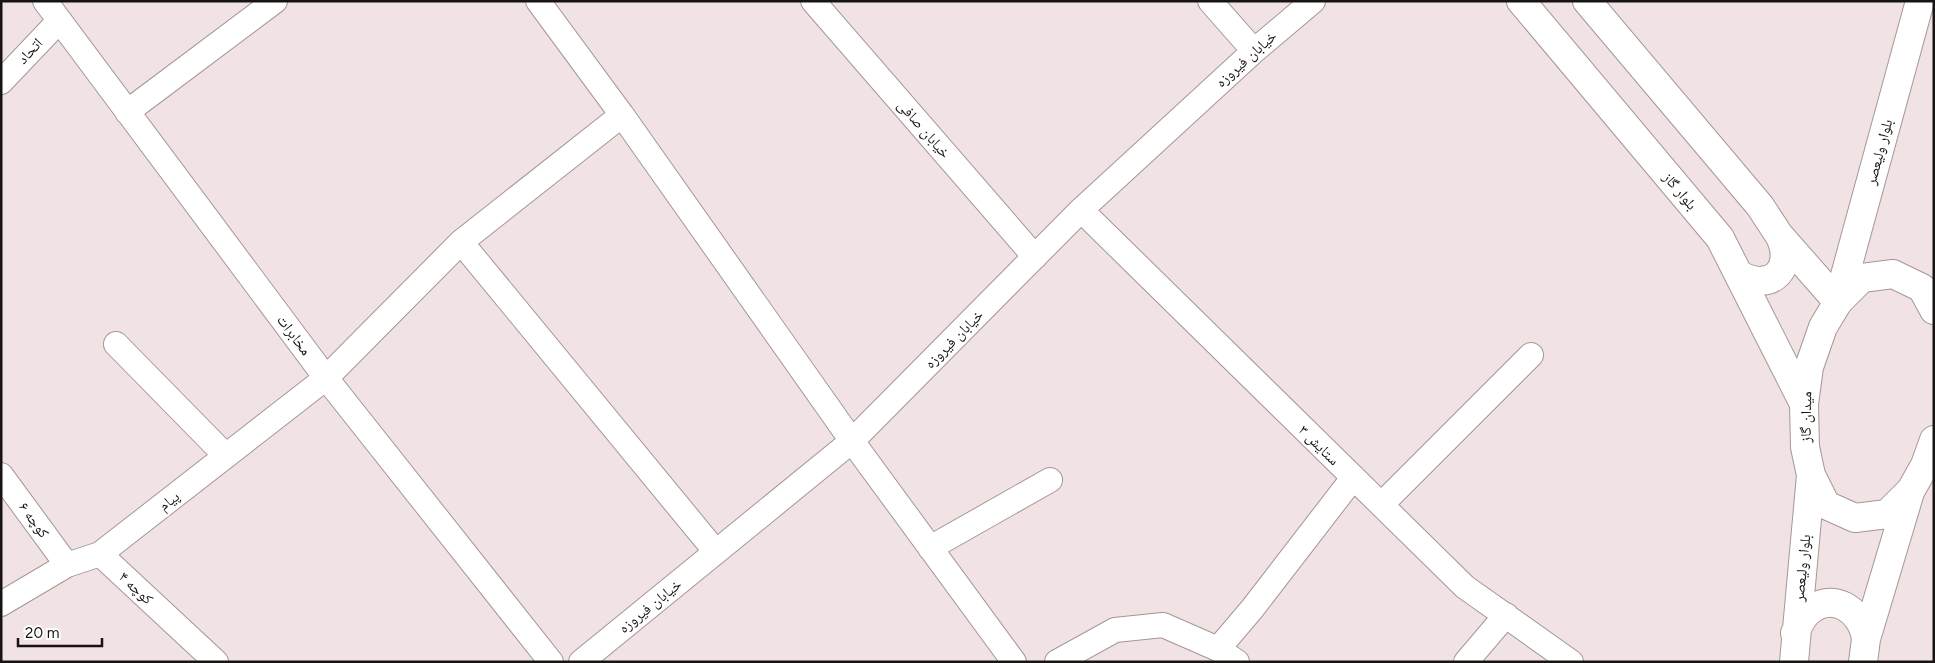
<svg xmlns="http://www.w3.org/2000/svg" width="1935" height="663" font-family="Figtree,'Noto Naskh Arabic',sans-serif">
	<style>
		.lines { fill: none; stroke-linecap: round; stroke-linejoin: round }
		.minor-casing { stroke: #a59698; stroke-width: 26 }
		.tertiary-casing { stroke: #a59698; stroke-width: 30 }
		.secondary-casing { stroke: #a59698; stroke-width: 30 }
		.minor { stroke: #fff; stroke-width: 24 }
		.tertiary { stroke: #fff; stroke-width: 28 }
		.secondary { stroke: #fff; stroke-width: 28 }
		.labels { text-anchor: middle; stroke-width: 4.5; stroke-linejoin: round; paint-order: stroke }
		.street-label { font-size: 15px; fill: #191414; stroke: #fff }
	</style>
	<rect width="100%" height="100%" fill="#f1e2e3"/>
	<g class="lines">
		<defs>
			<path id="minor" d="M 45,1 L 326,378 L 551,662
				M 538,1 L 622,115
				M 813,1 L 1035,257
				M 1210,1 L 1254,51
				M 1,82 L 59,21
				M 127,112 L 275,1
				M 1081,210 L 1465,587 L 1571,662
				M 461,242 L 716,552
				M 116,344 L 226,456
				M 1,475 L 67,565
				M 1382,504 L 1531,355
				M 930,548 L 1050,480
				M 100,554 L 216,662
				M 1,604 L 67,565 L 100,554 L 326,378 L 461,242 L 622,115 L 852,441 L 1014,662
				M 1218,649 L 1237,662
				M 581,662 L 852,441 L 1081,210 L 1254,51 L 1313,1
				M 1057,662 L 1115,630 L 1163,625 L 1218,649 L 1252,609 L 1353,478
				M 1466,662 L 1506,615"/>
			<path id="tertiary" d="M 1521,1 L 1720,238 L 1804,404
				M 1587,1 L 1760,206 L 1779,235 L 1838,302
				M 1740,275 C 1772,293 1796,267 1779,235"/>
			<path id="secondary" d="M 1838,301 L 1920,1
				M 1934,310 L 1922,288 L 1893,274 L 1862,278 L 1838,302 L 1823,327 L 1809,367 L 1804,404 L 1805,447 L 1811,475 L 1826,505 L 1855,518 L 1887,514 L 1911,490 L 1925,465 L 1934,440
				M 1795,633 C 1798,626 1802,618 1807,613 C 1831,590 1862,609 1866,639
				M 1794,662 L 1811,475
				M 1863,662 L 1866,639 L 1910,492"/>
		</defs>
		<use href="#minor" class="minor-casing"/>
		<use href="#tertiary" class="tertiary-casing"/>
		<use href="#secondary" class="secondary-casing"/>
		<use href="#minor" class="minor"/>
		<use href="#tertiary" class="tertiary"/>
		<use href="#secondary" class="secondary"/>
	</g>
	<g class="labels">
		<g class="street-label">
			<text transform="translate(30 51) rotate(-47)" y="5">اتحاد</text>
			<text transform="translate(1246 59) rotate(-42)" y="5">خیابان فیروزه</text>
			<text transform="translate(924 129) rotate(49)" y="5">خیابان صافی</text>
			<text transform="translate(1879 152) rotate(-75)" y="5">بلوار ولیعصر</text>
			<text transform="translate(1680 191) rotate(50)" y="5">بلوار گاز</text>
			<text transform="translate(294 335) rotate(53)" y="5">مخابرات</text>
			<text transform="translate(954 339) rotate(-45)" y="5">خیابان فیروزه</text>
			<text transform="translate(1806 417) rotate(-89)" y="5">میدان گاز</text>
			<text transform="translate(1319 445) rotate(45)" y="5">ستایش ۳</text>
			<text transform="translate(169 501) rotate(-38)" y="5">پیام</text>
			<text transform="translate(34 520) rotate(54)" y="5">کوچه ۶</text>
			<text transform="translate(1802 568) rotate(-84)" y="5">بلوار ولیعصر</text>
			<text transform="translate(136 588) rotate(43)" y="5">کوچه ۴</text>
			<text transform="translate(650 606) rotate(-39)" y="5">خیابان فیروزه</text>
		</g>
	</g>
	<rect width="1935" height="663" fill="none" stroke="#191414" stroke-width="5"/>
	<path d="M18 638v8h84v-8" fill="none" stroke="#191414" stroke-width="2.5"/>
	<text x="25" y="638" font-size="15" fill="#191414" stroke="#ffffff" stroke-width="4" paint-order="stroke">20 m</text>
</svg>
